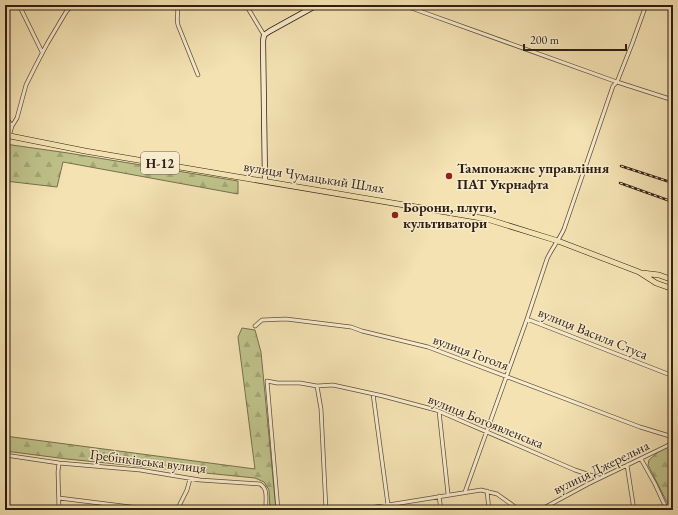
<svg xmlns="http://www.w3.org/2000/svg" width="678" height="515" font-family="'EB Garamond',serif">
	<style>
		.forest { fill: url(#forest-firs); stroke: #76704e }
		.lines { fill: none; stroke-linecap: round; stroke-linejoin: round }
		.street-casing { stroke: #60503a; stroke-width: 4.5 }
		.secondary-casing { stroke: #2e1f11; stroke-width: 6 }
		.primary-casing { stroke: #2e1f11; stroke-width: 6 }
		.street { stroke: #f8ecce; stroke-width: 3 }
		.secondary { stroke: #f8ecce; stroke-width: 4.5 }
		.primary { stroke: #f4e2b3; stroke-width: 5 }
		.rail-casing { stroke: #2e1f11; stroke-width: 2.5 }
		.rail { stroke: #f8ecce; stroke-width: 1; stroke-dasharray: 3; stroke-linecap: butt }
		.poi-dot { fill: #8f2418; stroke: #f8ecce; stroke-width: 1.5 }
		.labels { text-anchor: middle; stroke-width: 3; stroke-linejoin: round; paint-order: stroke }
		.shield { fill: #f8ecce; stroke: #6b5c4a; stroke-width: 1 }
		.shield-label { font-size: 13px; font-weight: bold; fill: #2e1f11 }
		.poi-label { font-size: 14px; font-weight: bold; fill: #2e1f11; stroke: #f8ecce; text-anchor: start }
		.street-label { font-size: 14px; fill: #2e1f11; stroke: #f8ecce }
	</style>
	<defs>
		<pattern id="forest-firs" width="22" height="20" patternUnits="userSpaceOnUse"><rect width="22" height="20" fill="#bfc28a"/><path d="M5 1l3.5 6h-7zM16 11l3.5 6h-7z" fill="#a4a676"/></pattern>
	</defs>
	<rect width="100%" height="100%" fill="#f4e2b3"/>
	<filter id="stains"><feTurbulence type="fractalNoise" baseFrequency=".005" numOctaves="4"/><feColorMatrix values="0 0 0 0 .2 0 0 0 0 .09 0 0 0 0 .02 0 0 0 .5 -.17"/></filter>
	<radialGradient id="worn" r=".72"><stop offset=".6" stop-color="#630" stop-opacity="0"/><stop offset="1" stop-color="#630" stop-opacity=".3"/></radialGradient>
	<path class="forest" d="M 5,144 L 68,153 L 238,181 L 238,194 L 63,162 L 57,187 L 5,181 Z
		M 242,328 L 255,330 L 261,352 L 276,510 L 270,510 L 269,490 L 264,482 L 255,478 L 67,459 L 5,451 L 5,436 L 255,469 L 238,337 Z
		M 673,439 L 673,510 L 671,510 L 648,465 L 649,460 Z"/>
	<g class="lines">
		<defs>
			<path id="street" d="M 19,5 L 42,52
				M 177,5 C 179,12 176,18 178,25 L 198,75
				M 246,5 L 264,35
				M 403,5 L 617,82 L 673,100
				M 5,117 L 12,126
				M 9,136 L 12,126 L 17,118 L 26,85 L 35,67 L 47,44 L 66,12 L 72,5
				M 527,319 L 673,376
				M 255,326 L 262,320 L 286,319 L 351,327 L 362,331 L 428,347 L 640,427 L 673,437
				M 317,386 L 321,409 L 326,510
				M 373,394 L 388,505
				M 439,411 L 448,494
				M 5,455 L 59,463 L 140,470 L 200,480 L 260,484 C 269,489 265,501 266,510
				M 641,459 L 655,484 L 667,510
				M 627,465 L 634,510
				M 487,491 L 489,510
				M 465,492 L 527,319 L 547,259 C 552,248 559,240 564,229 L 613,86 L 617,82 L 632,44 L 646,5
				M 439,496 L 441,510
				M 59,498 L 155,510
				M 59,510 L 58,472 L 59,463
				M 177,510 L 187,490 L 190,479
				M 278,510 L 267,381 L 277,383 L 300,383 L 317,386 L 333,385 L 383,396 L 436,410 L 575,470 L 599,478
				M 357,510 L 481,490 L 497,494 L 518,509 L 524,510
				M 540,510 L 588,484 L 673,443"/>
			<path id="secondary" d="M 265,181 L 263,41 L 264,35 L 270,31 L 317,5"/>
			<path id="primary" d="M 5,135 L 85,151 L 487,219 L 558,241 L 639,272 L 656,283 L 673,289
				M 642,273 L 659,275 L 673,280"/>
		</defs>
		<use href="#street" class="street-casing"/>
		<use href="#secondary" class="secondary-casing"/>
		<use href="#primary" class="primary-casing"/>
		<use href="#street" class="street"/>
		<use href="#secondary" class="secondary"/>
		<use href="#primary" class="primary"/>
		<defs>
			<path id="rail" d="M 621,166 L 673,183
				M 620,183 L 673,202"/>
		</defs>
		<use href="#rail" class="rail-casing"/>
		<use href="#rail" class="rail"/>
	</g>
	<g class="poi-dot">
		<circle cx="449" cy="176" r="4"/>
		<circle cx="395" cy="215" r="4"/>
	</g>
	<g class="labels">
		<rect class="shield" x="141" y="152" width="38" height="22" rx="3"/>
		<g class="shield-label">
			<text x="160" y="168">Н-12</text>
		</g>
		<g class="poi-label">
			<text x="457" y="173">Тампонажне управління<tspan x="457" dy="16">ПАТ Укрнафта</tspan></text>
			<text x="403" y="212">Борони, плуги,<tspan x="403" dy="16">культиватори</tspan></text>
		</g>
		<g class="street-label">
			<text transform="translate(314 177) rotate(9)" y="5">вулиця Чумацький Шлях</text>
			<text transform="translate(593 333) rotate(22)" y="5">вулиця Василя Стуса</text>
			<text transform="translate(471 352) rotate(20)" y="5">вулиця Гоголя</text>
			<text transform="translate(486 421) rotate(22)" y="5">вулиця Богоявленська</text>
			<text transform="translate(148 461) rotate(7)" y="5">Гребінківська вулиця</text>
			<text transform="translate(601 467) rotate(-26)" y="5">вулиця Джерельна</text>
		</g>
	</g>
	<rect width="678" height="515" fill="none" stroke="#f4e2b3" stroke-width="20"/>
	<rect x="6" y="6" width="666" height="503" fill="none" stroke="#2e1f11" stroke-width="2"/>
	<rect x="10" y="10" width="658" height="495" fill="none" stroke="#2e1f11"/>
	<path d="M524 44v6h102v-6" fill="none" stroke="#2e1f11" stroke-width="2"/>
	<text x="530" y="44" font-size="12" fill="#2e1f11" stroke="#f8ecce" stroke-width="3" paint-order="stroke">200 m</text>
	<rect width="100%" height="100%" filter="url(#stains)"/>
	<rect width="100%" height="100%" fill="url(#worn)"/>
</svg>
